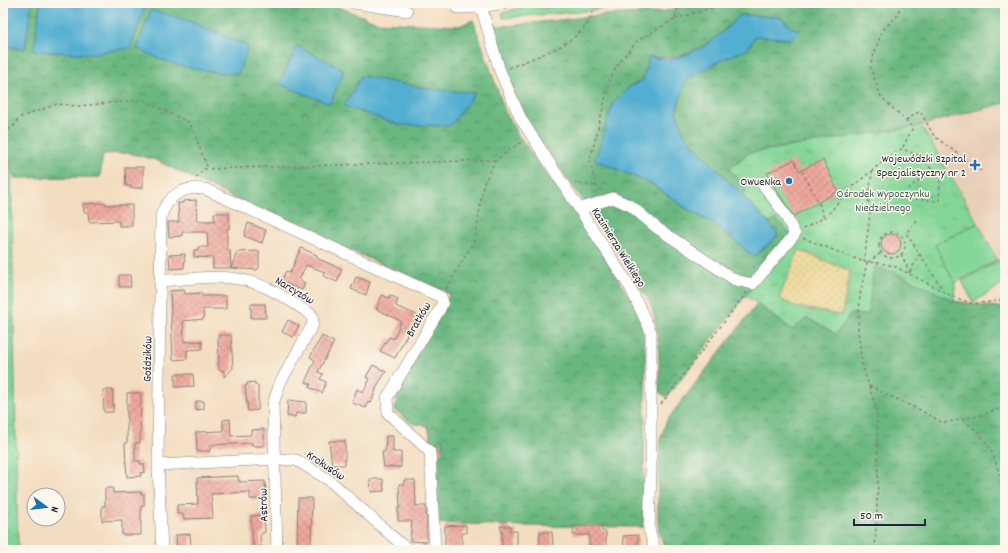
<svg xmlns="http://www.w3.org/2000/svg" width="1008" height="553" font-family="Dekko,sans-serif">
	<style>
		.built { fill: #e8cfb7 }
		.grass { fill: url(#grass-tufts); stroke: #527c69 }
		.forest { fill: url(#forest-crowns); stroke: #466c5e }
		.sand { fill: url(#sand-dots); stroke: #887e6c }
		.garden { fill: url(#garden-dots); stroke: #527c69 }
		.pitch { fill: #83d697; stroke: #527c69 }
		.water { fill: #53afd1; stroke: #3a6886 }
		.building { fill: url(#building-cross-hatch) }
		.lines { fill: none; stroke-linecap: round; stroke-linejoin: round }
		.minor-casing { stroke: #8a807e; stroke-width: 12 }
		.path { stroke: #8a807e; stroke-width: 1.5; stroke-dasharray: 3 3; stroke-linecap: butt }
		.minor { stroke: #fff; stroke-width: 11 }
		.poi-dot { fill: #1f6fb2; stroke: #fbf7ec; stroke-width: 1.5 }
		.labels { text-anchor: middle; stroke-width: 3; stroke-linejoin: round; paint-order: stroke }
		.poi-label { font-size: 12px; fill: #22223b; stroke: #fbf7ec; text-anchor: end }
		.park-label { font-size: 12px; fill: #3f5857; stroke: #fbf7ec }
		.street-label { font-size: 12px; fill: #22223b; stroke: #fbf7ec }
	</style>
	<defs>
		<pattern id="grass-tufts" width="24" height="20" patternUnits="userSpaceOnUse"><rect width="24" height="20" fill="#83d697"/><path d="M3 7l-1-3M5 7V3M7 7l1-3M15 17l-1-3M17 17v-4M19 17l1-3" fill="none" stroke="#71b783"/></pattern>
		<pattern id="forest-crowns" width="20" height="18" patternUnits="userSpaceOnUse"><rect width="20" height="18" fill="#6ab780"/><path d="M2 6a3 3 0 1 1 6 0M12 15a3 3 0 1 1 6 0" fill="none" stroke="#57946a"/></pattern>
		<pattern id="sand-dots" width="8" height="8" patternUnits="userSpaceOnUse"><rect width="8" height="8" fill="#eeda9e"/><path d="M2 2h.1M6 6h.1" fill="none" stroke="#ccbb89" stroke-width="1.8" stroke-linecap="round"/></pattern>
		<pattern id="garden-dots" width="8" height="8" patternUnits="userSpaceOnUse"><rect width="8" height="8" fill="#83d697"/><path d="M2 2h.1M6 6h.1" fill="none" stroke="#71b783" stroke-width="1.8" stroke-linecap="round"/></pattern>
		<pattern id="building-cross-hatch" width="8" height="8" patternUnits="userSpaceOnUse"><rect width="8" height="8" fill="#eea89d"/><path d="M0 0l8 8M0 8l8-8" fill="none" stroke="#cc9088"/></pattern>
	</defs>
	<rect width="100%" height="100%" fill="#fbf7ec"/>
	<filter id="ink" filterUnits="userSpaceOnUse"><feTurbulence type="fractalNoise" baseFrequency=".025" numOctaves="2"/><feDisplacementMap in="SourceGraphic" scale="8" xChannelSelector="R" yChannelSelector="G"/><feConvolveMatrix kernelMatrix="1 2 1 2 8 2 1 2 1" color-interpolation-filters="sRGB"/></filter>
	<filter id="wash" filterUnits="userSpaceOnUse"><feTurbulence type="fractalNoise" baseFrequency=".012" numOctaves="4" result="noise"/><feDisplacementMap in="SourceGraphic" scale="16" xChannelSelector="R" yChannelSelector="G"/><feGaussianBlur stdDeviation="0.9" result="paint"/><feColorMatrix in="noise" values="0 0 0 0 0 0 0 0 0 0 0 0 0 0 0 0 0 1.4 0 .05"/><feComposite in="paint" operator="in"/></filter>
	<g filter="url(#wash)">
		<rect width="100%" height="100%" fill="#f3ddc0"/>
		<path class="built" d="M 1005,103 L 1005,269 L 922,125 Z"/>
		<path class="grass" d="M 536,3 L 541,9 L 563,3 L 620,3 L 621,5 L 606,9 L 503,18 L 502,13 Z
			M 613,103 L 697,150 L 742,197 L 742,184 L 729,169 L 748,153 L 921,125 L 978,223 L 935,245 L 955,283 L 954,301 L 868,315 L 851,314 L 836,334 L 807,318 L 793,330 L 745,295 L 791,236 L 769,223 Z"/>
		<path class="forest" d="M 3,3 L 327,3 L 378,22 L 459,26 L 473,20 L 506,114 L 518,135 L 586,228 L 637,309 C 648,336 645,366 645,395 C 645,439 643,483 644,527 L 524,526 L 436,523 L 434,455 L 428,426 L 411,423 L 395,410 L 400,385 L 450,294 L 260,211 L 156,160 L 129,153 L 103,154 L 100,177 L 14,178 L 8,154 L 3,153 Z
			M 691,3 L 1005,3 L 1005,103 L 913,127 L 748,153 L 729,169 L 742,183 L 746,190 L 743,197 L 685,136 L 676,112 L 686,80 L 723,59 L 748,49 L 755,36 L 790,39 L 792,28 L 780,17 L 740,15 C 711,44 692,61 649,57 L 643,80 L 629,87 L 595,160 L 650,183 L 684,207 L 720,228 L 754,257 L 778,236 L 769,223 L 776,219 L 792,236 L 667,397 L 659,392 C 659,362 661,331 650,303 L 597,219 L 530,128 L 507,76 L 492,25 L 507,26 L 602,15 L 662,12 Z
			M 874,267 L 894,272 L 954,301 L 1005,308 L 1005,550 L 665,550 L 658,527 L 658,491 L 660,440 L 667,420 L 757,304 L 793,330 L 807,318 L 836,334 L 851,314 L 868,315 Z"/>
		<path class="sand" d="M 799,250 L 850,271 L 842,315 L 795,307 L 779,298 Z"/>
		<path class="garden" d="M 3,156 L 11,164 L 18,550 L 3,550 Z"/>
		<path class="pitch" d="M 978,223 L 997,260 L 955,283 L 935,245 Z
			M 1003,258 L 1005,264 L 1005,283 L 973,302 L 962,281 Z"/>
		<path class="water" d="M 3,3 L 32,3 L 25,49 L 3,46 Z
			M 40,3 L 147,3 L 130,48 L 90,54 L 34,51 Z
			M 151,10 L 190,21 L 248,46 L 238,74 C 198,71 173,67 137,48 Z
			M 740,15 L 780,17 L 792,28 L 801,29 L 790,39 L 755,36 L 748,49 L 723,59 L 686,80 L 676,112 L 685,136 L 769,223 L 778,235 L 754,257 L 720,228 L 684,207 L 650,183 L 595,160 L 613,103 L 629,87 L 643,80 L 649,57 C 656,58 664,60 670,59 C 699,54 721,35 740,15 Z
			M 297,46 L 344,70 L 330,104 L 279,84 Z
			M 361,76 L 429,89 L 475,93 L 450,126 L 399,125 L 344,106 Z"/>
		<g id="blocks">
			<path class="building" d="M 794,160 L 799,171 L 823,160 L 838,191 L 794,216 L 777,191 L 767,173 Z
				M 125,167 L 143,167 L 143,188 L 131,188 L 131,186 L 126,186 Z
				M 196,200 L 197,221 L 215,221 L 214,213 L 229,213 L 229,229 L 227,229 L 227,250 L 230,250 L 231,268 L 213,268 L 213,258 L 194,257 L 194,250 L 198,250 L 198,247 L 208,247 L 207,232 L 182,232 L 182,236 L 169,237 L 168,222 L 179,222 L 178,203 L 183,203 L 183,201 Z
				M 106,203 L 106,205 L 132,205 L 132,226 L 119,226 L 119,221 L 89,222 L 88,212 L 84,212 L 83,204 Z
				M 248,223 L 266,230 L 262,243 L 244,236 Z
				M881 244a10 10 0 1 1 20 0a10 10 0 1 1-20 0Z
				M 301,248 L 317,255 L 316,258 L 342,269 L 337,282 L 323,276 L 325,272 L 306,265 L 299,280 L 305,283 L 302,290 L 281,281 L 286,271 L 290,273 Z
				M 259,251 L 259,267 L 257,270 L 231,268 L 237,252 Z
				M 185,254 L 184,268 L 170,269 L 169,255 Z
				M 119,275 L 130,275 L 131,287 L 119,287 Z
				M 356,277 L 370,282 L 366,295 L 351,289 Z
				M 184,290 L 185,294 L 202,293 L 202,296 L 226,296 L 226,309 L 203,309 L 204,319 L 183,321 L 184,342 L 202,341 L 202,349 L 187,350 L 187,359 L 173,360 L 170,291 Z
				M 382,295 L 389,298 L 390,295 L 398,299 L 396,306 L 417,315 L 395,358 L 380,351 L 389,337 L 394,339 L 401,321 L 376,309 Z
				M 251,304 L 265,304 L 266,318 L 251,318 Z
				M 288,320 L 299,326 L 293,337 L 282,332 Z
				M 218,335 L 231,335 L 233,368 L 224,377 L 224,371 L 219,370 Z
				M 322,336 L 334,342 L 318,372 L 323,374 L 320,379 L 326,382 L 322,393 L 309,387 L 311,384 L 305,382 L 315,360 L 310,357 Z
				M 373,365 L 386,372 L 378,384 L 371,403 L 368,402 L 366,408 L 352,403 L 357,389 L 363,392 L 370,379 L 366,377 Z
				M 175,374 L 193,374 L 194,386 L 175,387 Z
				M 255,382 L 255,385 L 258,385 L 258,410 L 248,411 L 245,386 L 247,385 L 247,383 Z
				M 103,390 L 113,390 L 113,412 L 104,412 Z
				M 127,393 L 141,393 L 140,443 L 135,443 L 135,461 L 140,461 L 140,464 L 144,464 L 145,472 L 140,473 L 141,476 L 127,477 L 125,448 L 125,443 L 127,443 Z
				M 288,400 L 306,402 L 306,413 L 296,413 L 295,417 L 287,416 Z
				M 196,401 L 204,401 L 204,409 L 196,410 Z
				M 230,419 L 231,436 L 251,435 L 251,430 L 264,429 L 264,446 L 252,446 L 252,443 L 210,445 L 210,451 L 197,451 L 196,432 L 223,431 L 223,420 Z
				M 386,436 L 393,436 L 393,452 L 401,452 L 401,467 L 384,467 L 382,452 L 385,452 Z
				M 329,441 L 345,441 L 345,465 L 332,465 Z
				M 441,444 L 442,453 L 437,453 L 433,445 Z
				M 238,476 L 239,482 L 265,481 L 266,499 L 250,499 L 250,492 L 211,494 L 213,518 L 184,519 L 183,514 L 177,514 L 177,505 L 198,504 L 197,478 Z
				M 370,479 L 383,479 L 384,491 L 371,492 Z
				M 404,480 L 415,480 L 416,506 L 426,506 L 427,542 L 410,541 L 412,521 L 398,521 L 398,508 L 400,508 L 399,484 L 404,484 Z
				M 105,488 L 113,488 L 113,493 L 141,492 L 141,494 L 144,494 L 144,506 L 141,506 L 141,535 L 122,535 L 122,520 L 102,521 L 102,506 L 105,506 Z
				M 298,498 L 312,498 L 311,547 L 297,546 Z
				M 264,515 L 265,532 L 262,533 L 260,536 L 261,550 L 253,550 L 251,516 Z
				M 466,525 L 466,533 L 462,533 L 462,548 L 445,548 L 445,526 Z
				M 500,526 L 510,526 L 510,531 L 517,531 L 517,549 L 502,549 L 502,531 Z
				M 574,526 L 602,526 L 602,531 L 606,532 L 606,546 L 589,546 L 589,535 L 573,535 Z
				M 540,532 L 552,532 L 553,549 L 539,549 Z
				M 190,534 L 191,548 L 177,548 L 176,535 Z
				M 638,535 L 638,548 L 624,549 L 623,536 Z"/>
		</g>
	</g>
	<g filter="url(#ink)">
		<use href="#blocks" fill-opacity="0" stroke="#8a807e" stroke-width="1"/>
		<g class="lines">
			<defs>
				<path id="minor" d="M 354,3 L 407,11
					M 480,3 L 500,71 L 521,119 L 630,287 L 651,332 L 651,472 L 649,529 L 655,550
					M 457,8 L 481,7 L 503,3
					M 579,209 L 613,198 L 631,206 L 657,228 L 735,280 L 753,284 L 795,234 L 784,213 L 761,182
					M 161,281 C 188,279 218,274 244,280 C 269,286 291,301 312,315 L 313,324 L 280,383 L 273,404 L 277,550
					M 158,465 L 275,459 L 296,460 L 329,480 L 402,545 L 411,550
					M 162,550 L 158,465 L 161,216 C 168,195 183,186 205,189 L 441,297 L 443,302 L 440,309 L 387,398 L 388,413 L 430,452 L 435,550"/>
			</defs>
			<use href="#minor" class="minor-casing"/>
			<path class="path" d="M 900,3 L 898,15 L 882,31 L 870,66 L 881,97 L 913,127 L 902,149
				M 675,19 L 728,3
				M 509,68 C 541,54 589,43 595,3
				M 906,120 L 920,111 L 934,136 L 981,171
				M 3,133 L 14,126 L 18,118 L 57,104 L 78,106 L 143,100 L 190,123 L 208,169
				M 802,171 L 818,201 L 824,218
				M 196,178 L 204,169 L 496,160
				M 574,183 L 596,186
				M 908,189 L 932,169
				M 602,190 L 596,186 L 590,161 L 610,79 L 619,63 L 637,41 L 675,19 L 679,3
				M 917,220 L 906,233 L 941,287
				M 803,229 L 827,216 L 848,190 L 896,151 L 902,149 L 921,156 L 940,180 L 939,201 L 914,199
				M879 245a13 13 0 1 1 26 0a13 13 0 1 1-26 0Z
				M 803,238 L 864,262 L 880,263 L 894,266 L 952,296 L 973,304 L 1005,300
				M 901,254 L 910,273
				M 864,262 L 871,206 L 868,200 L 873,168
				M 867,262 L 860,295 L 858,330 L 862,364 L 877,412 L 878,482 L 875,550
				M 868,262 L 881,253
				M 910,272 L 919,254
				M 446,289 L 475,239 L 484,183 L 496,160 L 524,140
				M 869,386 L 920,410 L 943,423 L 978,416 L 1005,407
				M 661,404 L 747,292
				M 963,420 C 995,441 998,468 1005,503"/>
			<use href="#minor" class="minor"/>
		</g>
	</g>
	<g class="poi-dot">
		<path d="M973 159h4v4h4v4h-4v4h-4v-4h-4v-4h4z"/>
		<circle cx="789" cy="181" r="4"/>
	</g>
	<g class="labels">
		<g class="poi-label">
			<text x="966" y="162">Wojewódzki Szpital<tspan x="966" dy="14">Specjalistyczny nr 2</tspan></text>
			<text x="781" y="185">OWueNka</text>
		</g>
		<g class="park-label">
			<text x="883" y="197">Ośrodek Wypoczynku<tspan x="883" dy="14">Niedzielnego</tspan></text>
		</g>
		<g class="street-label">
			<text transform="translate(619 247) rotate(58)" y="4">Kazimierza Wielkiego</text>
			<text transform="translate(295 290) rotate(31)" y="4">Narcyzów</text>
			<text transform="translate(418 319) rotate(-60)" y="4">Bratków</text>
			<text transform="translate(147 359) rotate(-89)" y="4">Goździków</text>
			<text transform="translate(326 465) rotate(34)" y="4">Krokusów</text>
			<text transform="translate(263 505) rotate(-92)" y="4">Astrów</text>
		</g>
	</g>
	<rect width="1008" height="553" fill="none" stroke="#fbf7ec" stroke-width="16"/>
	<g transform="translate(46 507) rotate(105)"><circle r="19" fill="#fbf7ec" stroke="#a4a2a5"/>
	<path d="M0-3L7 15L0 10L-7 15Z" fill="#1f6fb2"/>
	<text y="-6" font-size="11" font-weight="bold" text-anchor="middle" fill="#22223b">N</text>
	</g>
	<path d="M854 519v6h71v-6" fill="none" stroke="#22223b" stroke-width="2"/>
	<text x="860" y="519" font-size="12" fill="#22223b" stroke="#fbf7ec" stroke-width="3" paint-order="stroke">50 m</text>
</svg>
